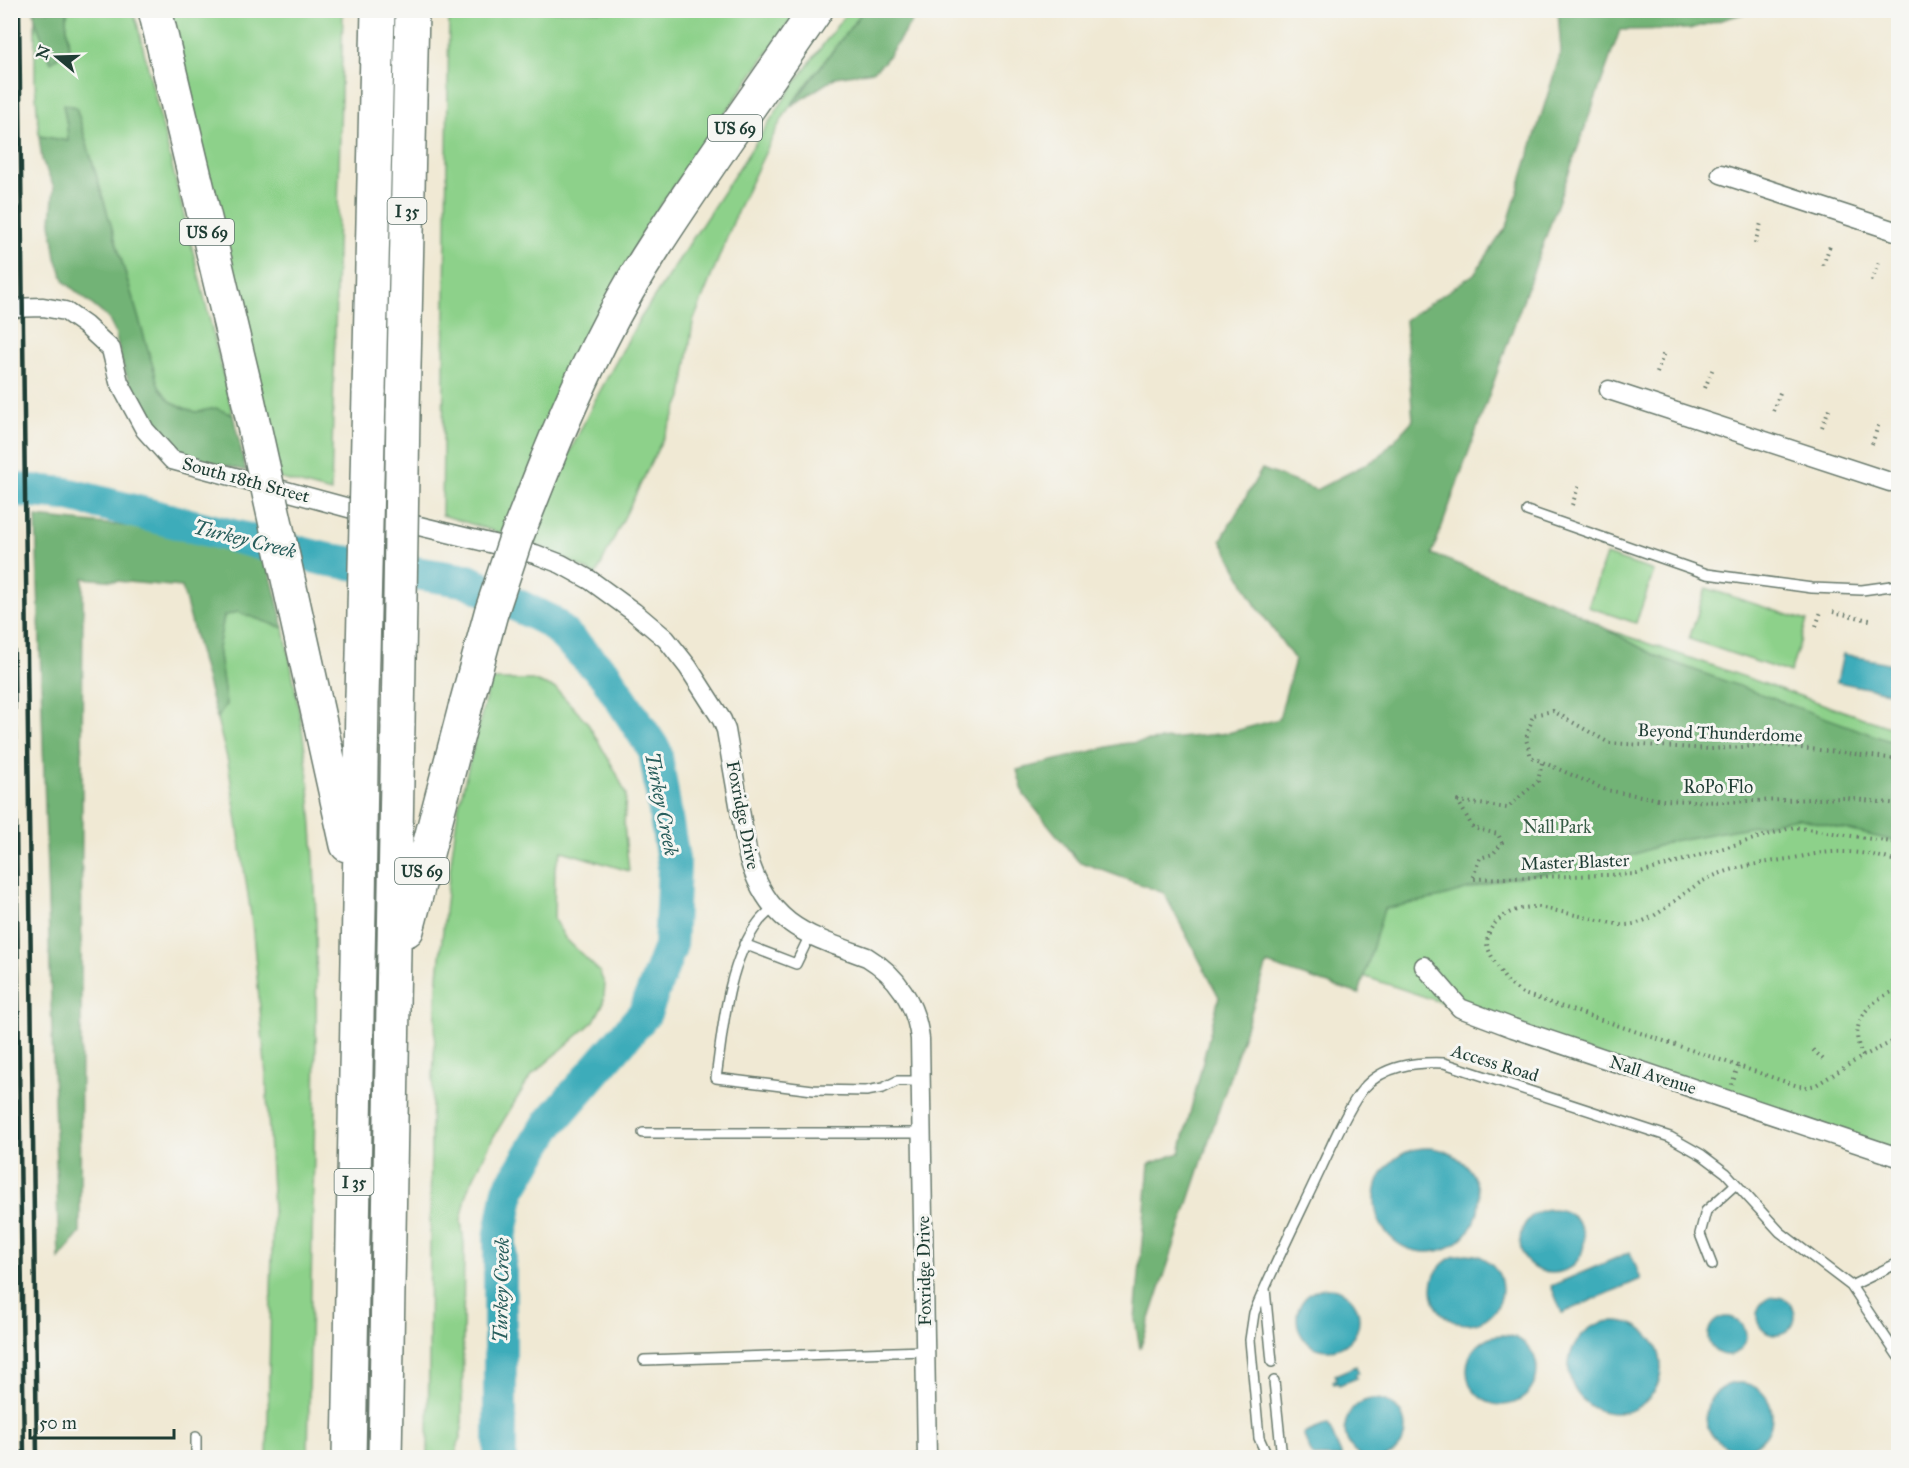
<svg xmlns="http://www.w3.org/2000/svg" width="1909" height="1468" font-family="'IM FELL Great Primer',serif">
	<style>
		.green { fill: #8dd18a; stroke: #56875f; stroke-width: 1.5 }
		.forest { fill: #72b376; stroke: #487855; stroke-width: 1.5 }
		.water { fill: #3dacba; stroke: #2e7477; stroke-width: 1.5 }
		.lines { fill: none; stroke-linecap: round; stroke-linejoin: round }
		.river { stroke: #3dacba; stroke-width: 34 }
		.lane-casing { stroke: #68796c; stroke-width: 12 }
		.street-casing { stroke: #68796c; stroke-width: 21 }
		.highway-casing { stroke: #68796c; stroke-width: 36 }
		.path { stroke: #68796c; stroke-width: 4; stroke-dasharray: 1.5 4.5; stroke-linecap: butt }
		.lane { stroke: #fff; stroke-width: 9 }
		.street { stroke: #fff; stroke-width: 18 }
		.highway { stroke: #fff; stroke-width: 33 }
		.rail { stroke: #1f3d34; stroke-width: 4.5 }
		.highway-bridge-casing { stroke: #68796c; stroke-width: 36; stroke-linecap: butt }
		.highway-bridge { stroke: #fff; stroke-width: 33 }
		.labels { text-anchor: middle; stroke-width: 6; stroke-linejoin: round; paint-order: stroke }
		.shield { fill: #f6f6f2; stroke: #60746d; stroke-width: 1.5 }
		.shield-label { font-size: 16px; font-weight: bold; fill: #1f3d34 }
		.street-label { font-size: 18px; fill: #1f3d34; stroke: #f6f6f2 }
		.park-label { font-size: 18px; fill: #355b45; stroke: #f6f6f2 }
		.water-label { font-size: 20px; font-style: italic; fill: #285e5c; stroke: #f6f6f2 }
	</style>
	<rect width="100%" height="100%" fill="#f6f6f2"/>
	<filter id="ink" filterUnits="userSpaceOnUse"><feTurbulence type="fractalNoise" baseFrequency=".0167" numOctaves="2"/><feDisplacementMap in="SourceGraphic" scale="12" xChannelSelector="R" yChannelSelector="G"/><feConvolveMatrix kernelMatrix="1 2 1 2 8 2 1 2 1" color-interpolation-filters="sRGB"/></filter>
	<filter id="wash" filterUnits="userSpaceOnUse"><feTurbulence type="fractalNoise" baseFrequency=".008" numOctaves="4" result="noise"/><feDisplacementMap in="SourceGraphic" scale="24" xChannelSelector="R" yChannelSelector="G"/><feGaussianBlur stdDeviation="1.35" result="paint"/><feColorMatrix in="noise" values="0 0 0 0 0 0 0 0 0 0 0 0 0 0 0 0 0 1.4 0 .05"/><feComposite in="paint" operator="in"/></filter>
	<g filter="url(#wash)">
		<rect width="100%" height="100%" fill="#f0e9d4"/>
		<path class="green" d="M 68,11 L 132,11 L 137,23 L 233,415 L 216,409 L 196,412 L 184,408 L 170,401 L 159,387 L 76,107 L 63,105 L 67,125 L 68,141 L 39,136 L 35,81 L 35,19 L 51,62 L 69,49 L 66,18 Z
			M 167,11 L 343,11 L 331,492 L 278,478 Z
			M 449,11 L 797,11 L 647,225 L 617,281 L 503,534 L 442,515 Z
			M 848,11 L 863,11 L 790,106 L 778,126 L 740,205 L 693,322 L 682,397 L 673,418 L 596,575 L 556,554 L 531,543 L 549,495 L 595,400 L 638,322 L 794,84 Z
			M 1606,555 L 1654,571 L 1636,623 L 1588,607 Z
			M 1418,564 L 1898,730 L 1898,1156 L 1286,950 Z
			M 1706,588 L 1807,621 L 1790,673 L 1689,639 Z
			M 237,612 L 284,628 C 292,671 301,715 306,758 C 319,874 317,992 315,1108 C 312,1224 310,1341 308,1457 L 267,1457 L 273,1211 L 266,1075 L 252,922 L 228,762 L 217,719 L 226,704 L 218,648 L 224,616 Z
			M 490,680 L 532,680 L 556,689 L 587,722 L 616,772 L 626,795 L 624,825 L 629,871 L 562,851 L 555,867 L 554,919 L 565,938 L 599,971 L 605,985 L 603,1004 L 594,1021 L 530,1077 L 494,1136 L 468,1189 L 461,1220 L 464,1244 L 462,1429 L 455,1457 L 428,1458 L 431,1128 L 437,985 L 447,893 L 458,808 Z"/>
		<path class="forest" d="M 34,11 L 68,11 L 66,18 L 69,49 L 51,62 L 35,19 Z
			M 863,11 L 919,11 L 884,62 L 873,71 L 836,77 L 791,106 Z
			M 1558,11 L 1753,11 L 1690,29 L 1620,30 L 1432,554 L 1564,606 L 1656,656 L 1898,744 L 1898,842 L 1798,818 L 1672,841 L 1607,864 L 1503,879 L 1442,897 L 1384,909 L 1359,994 L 1267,964 L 1140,1349 L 1135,1319 L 1149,1164 L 1180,1153 L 1219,997 L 1164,893 L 1078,861 L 1024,795 L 1017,770 L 1120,744 L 1228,733 L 1279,719 L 1295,660 L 1255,604 L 1221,540 L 1262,469 L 1316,490 L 1378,458 L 1413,420 L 1405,320 L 1474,274 L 1507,226 L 1561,52 Z
			M 63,104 L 76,107 L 159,387 L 170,401 L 184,408 L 196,412 L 216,408 L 233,415 L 246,471 L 187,456 L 171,447 L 153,426 L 131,388 L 121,360 L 115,332 L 108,318 L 65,282 L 56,258 L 51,222 L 54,187 L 42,160 L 39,136 L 68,141 L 67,125 Z
			M 36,517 L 135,527 L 267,560 L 284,628 L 237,612 L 224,616 L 218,648 L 226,704 L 217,719 L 182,587 L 83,578 L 80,1233 L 59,1259 Z"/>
		<path class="water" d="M 1843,654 L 1898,665 L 1898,694 L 1837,682 Z
			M1375 1200a52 52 0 1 1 104 0a52 52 0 1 1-104 0Z
			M1520 1241a32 32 0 1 1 64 0a32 32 0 1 1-64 0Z
			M 1630,1252 L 1641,1279 L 1562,1313 L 1551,1286 Z
			M1432 1289a35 35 0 1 1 70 0a35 35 0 1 1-70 0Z
			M1297 1319a31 31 0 1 1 62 0a31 31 0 1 1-62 0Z
			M1757 1316a19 19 0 1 1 38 0a19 19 0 1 1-38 0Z
			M1708 1336a19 19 0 1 1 38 0a19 19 0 1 1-38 0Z
			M1569 1367a46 46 0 1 1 92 0a46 46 0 1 1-92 0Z
			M1467 1370a35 35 0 1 1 70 0a35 35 0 1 1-70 0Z
			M 1356,1366 L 1359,1373 L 1355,1374 L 1357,1378 L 1339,1385 L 1337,1382 L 1334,1383 L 1333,1381 L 1336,1379 L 1335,1375 Z
			M1706 1416a33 33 0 1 1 66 0a33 33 0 1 1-66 0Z
			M1345 1429a30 30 0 1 1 60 0a30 30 0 1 1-60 0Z
			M 1328,1424 L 1342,1457 L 1313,1457 L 1303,1434 Z"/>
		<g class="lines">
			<path class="river" d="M 10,489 L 66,494 L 324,559 L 468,581 L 551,622 L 606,676 L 655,751 L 674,866 L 670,947 L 645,1013 L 548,1125 L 509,1190 L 500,1238 L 500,1458"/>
		</g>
	</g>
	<g filter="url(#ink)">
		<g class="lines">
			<defs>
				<path id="lane" d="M 1527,511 L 1707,574 L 1812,588 L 1862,590 L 1898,585
					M 774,907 C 769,912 762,917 758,923 C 727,964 723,1029 716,1078 L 813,1090 L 866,1091 L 883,1088 L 897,1081 L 921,1081
					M 744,944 L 796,964 L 810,935
					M 643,1133 L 922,1133
					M 1712,1265 L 1700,1234 L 1706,1211 L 1736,1184
					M 1851,1286 L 1898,1263
					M 1265,1289 L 1272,1362
					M 644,1360 L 925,1351
					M 1274,1381 L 1282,1458
					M 196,1437 L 196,1458
					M 1268,1458 L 1259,1438 L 1250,1340 L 1254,1313 C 1275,1263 1299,1215 1322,1166 C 1332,1145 1348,1107 1363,1089 C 1383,1065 1415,1062 1444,1063 L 1670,1137 L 1702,1155 L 1726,1173 L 1780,1232 L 1851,1286 L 1898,1356"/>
				<path id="street" d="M 1721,174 L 1898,232
					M 10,308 L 43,307 L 65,311 L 85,325 L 111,349 L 119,382 L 145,430 L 172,460 L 382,517 L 535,554 L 561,564 L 590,580 L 634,612 L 666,639 L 688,667 L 722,720 L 726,730 L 748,856 C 768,925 806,935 867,957 C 897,975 916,1004 920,1039 L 927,1458
					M 1609,390 L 1890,482
					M 1424,966 L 1460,1008 L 1513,1028 L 1898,1157"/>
				<path id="highway" d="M 155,10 L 246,390
					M 369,393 L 378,10
					M 403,411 L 412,10
					M 547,460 C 577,386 612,311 656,244 C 707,165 763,88 816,10
					M 315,700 L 347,845
					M 407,930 L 465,708
					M 349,1458 L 359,906 L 362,698
					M 385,1458 L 398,723"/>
			</defs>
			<use href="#lane" class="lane-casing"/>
			<use href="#street" class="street-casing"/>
			<use href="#highway" class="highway-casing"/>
			<path class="path" d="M 1755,243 L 1762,220
				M 1823,265 L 1831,243
				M 1872,281 L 1880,259
				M 1657,373 L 1664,352
				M 1705,388 L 1713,368
				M 1773,411 L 1781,390
				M 1822,427 L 1830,406
				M 1872,444 L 1879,423
				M 1572,505 L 1579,485
				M 1833,612 L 1874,621
				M 1816,626 L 1822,609
				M 1898,759 L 1775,745 L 1711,749 L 1609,743 L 1553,711 L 1533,715 L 1526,739 L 1531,757 L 1606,790 L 1663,800 L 1722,802 L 1846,798 L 1898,804
				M 1542,763 L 1538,781 L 1507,808 L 1458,801 L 1473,828 L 1498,834 L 1502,843 L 1493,854 L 1480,858 L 1472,879 L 1637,874 L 1794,827 L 1898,843
				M 1898,862 C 1881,856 1862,852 1844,852 C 1827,851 1810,855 1794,858 C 1764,863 1732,866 1705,880 C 1676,895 1655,926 1621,925 L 1539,907 C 1518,906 1488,917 1487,943 C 1487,951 1501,973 1506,980 C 1511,986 1518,990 1524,994 L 1798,1086 L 1807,1087 L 1816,1085 L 1863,1056 L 1898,1039
				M 1813,1050 L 1825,1061
				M 1863,1056 C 1846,1025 1869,999 1898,990
				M 1732,1085 L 1738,1066"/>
			<use href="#lane" class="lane"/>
			<use href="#street" class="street"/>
			<use href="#highway" class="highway"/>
			<path class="rail" d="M 19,10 L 37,1458
				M 10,347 L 24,1458"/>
			<defs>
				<path id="highway-bridge" d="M 246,390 L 315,700
					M 362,698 L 369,393
					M 465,708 L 491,613 L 516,538 L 547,460
					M 398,723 L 403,411"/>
			</defs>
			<use href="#highway-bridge" class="highway-bridge-casing"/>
			<use href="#highway-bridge" class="highway-bridge"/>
		</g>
	</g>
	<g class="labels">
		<g class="shield">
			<rect x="708" y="115" width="54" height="26" rx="4.5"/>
			<rect x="387.5" y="198" width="39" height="26" rx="4.5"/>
			<rect x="180" y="219" width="54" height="26" rx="4.5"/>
			<rect x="395" y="858" width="54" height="26" rx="4.5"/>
			<rect x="334.5" y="1169" width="39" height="26" rx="4.5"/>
		</g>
		<g class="shield-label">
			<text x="735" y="134">US 69</text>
			<text x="407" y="217">I 35</text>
			<text x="207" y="238">US 69</text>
			<text x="422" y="877">US 69</text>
			<text x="354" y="1188">I 35</text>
		</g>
		<g class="street-label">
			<text transform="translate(246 480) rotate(15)" y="6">South 18th Street</text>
			<text transform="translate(1720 733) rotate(2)" y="6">Beyond Thunderdome</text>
			<text x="1718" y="793">RoPo Flo</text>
			<text transform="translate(743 815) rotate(79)" y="6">Foxridge Drive</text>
			<text transform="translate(1575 862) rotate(-2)" y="6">Master Blaster</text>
			<text transform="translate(1495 1063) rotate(17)" y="6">Access Road</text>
			<text transform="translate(1653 1075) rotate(18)" y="6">Nall Avenue</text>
			<text transform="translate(924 1271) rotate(-91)" y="6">Foxridge Drive</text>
		</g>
		<g class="park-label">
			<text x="1557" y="833">Nall Park</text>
		</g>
		<g class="water-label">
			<text transform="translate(245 539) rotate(14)" y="7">Turkey Creek</text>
			<text transform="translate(662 804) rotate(79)" y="7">Turkey Creek</text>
			<text transform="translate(501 1290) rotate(-89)" y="7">Turkey Creek</text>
		</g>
	</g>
	<rect width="1909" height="1468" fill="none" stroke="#f6f6f2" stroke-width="36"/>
	<g transform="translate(57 57) rotate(289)" stroke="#f6f6f2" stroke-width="4.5" paint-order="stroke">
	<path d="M0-4.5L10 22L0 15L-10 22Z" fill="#1f3d34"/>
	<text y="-9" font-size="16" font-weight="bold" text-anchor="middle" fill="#1f3d34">N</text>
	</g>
	<path d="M30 1429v9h144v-9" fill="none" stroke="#1f3d34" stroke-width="3"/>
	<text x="39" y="1429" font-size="18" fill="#1f3d34" stroke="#f6f6f2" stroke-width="4.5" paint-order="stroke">50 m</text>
</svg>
